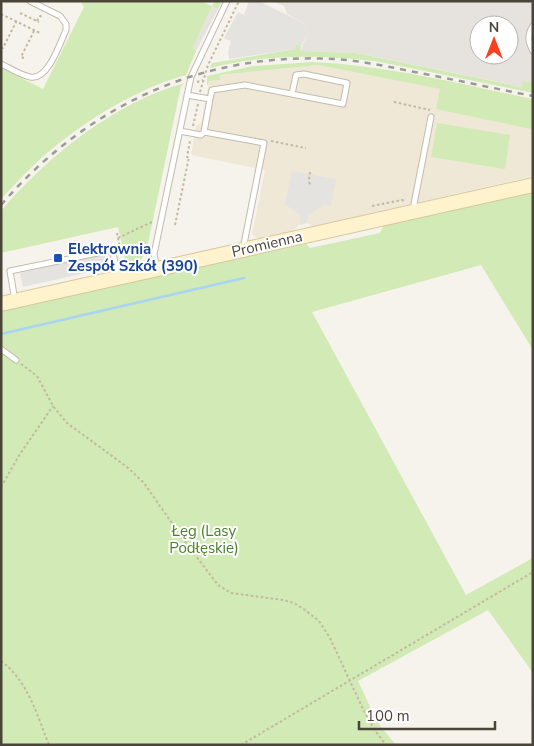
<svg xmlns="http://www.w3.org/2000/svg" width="534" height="746" font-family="'Nunito Sans',sans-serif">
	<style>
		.industrial { fill: #e6e2dd; fill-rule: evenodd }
		.education { fill: #efe8d6 }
		.green { fill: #d2eab5 }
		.parking { fill: #e5e3e0 }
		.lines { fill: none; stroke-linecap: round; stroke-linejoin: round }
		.stream { stroke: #a9d4f2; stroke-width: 2.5 }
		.lane-casing { stroke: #c2bbae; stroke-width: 7 }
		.secondary-casing { stroke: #d6c79b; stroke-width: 16 }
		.path { stroke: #c4b79f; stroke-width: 2; stroke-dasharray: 2.5 2.5; stroke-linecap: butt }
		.lane { stroke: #fff; stroke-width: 5 }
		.secondary { stroke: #fff3cd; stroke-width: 14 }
		.rail { stroke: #9a9a9a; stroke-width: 2.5; stroke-dasharray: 6 6; stroke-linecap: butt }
		.transit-dot { fill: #1a4fb4; stroke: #fff; stroke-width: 2 }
		.labels { text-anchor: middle; stroke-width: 4; stroke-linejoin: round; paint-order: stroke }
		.street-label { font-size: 15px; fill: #4b4439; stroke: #fff }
		.transit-label { font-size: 15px; font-weight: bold; fill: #164399; stroke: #fff; text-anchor: start }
		.park-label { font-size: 15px; fill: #4a7f2a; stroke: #fff }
	</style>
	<rect width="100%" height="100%" fill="#f6f3ec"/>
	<path class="industrial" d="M 273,1 L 533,1 L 533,82 L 525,81 L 523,87 L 357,53 L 300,51 L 308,33 L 305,24 L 287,14 L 284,6 ZM 479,25 L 509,25 L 509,55 L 479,55 Z"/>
	<path class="education" d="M 318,65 L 440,89 L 533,102 L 533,176 L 312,227 L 308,223 L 298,225 L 294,231 L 258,239 L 252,234 L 265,170 L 191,155 L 196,126 L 202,122 L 209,81 L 220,75 Z"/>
	<path class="green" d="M 80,1 L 201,1 L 212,6 L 215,1 L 222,1 L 218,9 L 212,7 L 193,47 L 196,51 L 186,75 C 134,89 72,128 33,166 C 22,176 12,188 1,199 L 1,68 L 43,89 L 84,7 Z
		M 295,43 L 301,46 L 300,51 L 356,53 L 522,87 L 524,81 L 533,82 L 533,93 L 375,61 C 319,55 265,54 210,68 L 212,63 L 296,49 Z
		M 312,62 C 386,65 460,84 533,99 L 533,121 L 531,129 L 436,109 L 440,89 L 318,65 L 220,75 L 220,80 L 209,81 L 208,85 L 207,85 L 207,76 L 253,66 Z
		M 185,83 L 181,86 L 146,253 C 141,260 137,265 128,266 L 126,264 L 118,227 L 1,253 L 1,211 C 46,157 117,101 185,83 Z
		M 437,123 L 510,135 L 505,169 L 431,157 Z
		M 533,191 L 533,350 L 481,265 L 312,312 L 466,595 L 533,558 L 533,673 L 488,610 L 358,681 L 377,722 L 396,745 L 1,745 L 1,310 L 306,244 L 310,248 L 380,233 L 383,226 Z"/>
	<path class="parking" d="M 249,1 L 259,1 L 305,24 L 308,33 L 301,46 L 296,43 L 296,49 L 229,59 L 228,52 L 231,41 L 224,38 L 238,12 L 244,15 Z
		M 212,7 L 218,9 L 196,51 L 193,47 Z
		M 292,171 L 336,179 L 331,206 L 324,205 L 308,215 L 307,223 L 300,225 L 300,215 L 285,204 Z
		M 105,254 L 108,268 L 23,287 L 20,273 Z"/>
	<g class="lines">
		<path class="stream" d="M 1,334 L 244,278
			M 533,696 L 533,708"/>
		<defs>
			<path id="lane" d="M 533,26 C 527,35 528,42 533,51
				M 1,64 C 10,68 20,75 30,77 C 48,81 60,43 66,30 L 66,24 L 60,16 L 30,1
				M 187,95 L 210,99 L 212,90 L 245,85 L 343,104 L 347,83 L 304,74 L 296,75 L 292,94
				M 180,131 L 201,135 L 204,132 L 264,143 L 243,249
				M 204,132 L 210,99
				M 416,210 L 414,204 L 431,117
				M 157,268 L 154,254 L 191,77 L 227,1
				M 15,301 L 10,271 L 112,250 L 119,277
				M 1,349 L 16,360"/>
			<path id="secondary" d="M 1,304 L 533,185"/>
		</defs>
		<use href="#lane" class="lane-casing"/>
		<use href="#secondary" class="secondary-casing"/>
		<path class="path" d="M 20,13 L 39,22
			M 1,14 L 40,33
			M 37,21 L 40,16 L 42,17
			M 1,47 L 3,48 L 17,20
			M 24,58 L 21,57 L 35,29
			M 197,82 L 203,80
			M 200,92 L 208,65 L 239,1
			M 394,102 L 430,110
			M 193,126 L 198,104
			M 271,141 L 306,148
			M 310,172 L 309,180 L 310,186
			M 372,206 L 402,200 L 406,201
			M 175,225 L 189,157 L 187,157 L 190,141
			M 117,233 L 120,248
			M 118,238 L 154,221
			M 1,286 L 1,290
			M 21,364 L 37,376 L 53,406 L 67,423 L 127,467 L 144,483 L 183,539 L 218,585 L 231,593 L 283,600 L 294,603 L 305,610 L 319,621 L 330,638 L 362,707 L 374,729 L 386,745
			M 1,487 L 20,454 L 53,406
			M 1,661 C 28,681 37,715 49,745
			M 241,745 L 533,572"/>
		<use href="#lane" class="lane"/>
		<use href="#secondary" class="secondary"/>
		<path class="rail" d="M 1,205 C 90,102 211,48 347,60 C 373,63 399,69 425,74 C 461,81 497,89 533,96"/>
	</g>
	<rect class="transit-dot" x="53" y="253" width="10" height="10" rx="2.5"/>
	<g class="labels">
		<g class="street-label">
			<text transform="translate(267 244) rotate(-13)" y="5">Promienna</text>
		</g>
		<g class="transit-label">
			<text x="68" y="254">Elektrownia<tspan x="68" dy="17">Zespół Szkół (390)</tspan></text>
		</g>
		<g class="park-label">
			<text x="204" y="536">Łęg (Lasy<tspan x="204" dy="17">Podłęskie)</tspan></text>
		</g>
	</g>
	<rect width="534" height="746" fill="none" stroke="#4b4439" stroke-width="5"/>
	<g transform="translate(494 40)"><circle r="24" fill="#ffffff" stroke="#b7b4b0"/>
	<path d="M0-4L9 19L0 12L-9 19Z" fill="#fc3f1d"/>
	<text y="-8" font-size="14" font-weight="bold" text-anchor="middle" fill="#4b4439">N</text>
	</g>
	<path d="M359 721v8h136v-8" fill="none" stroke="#4b4439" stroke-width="2.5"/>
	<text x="366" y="721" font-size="15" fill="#4b4439" stroke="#ffffff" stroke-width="4" paint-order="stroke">100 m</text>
</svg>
